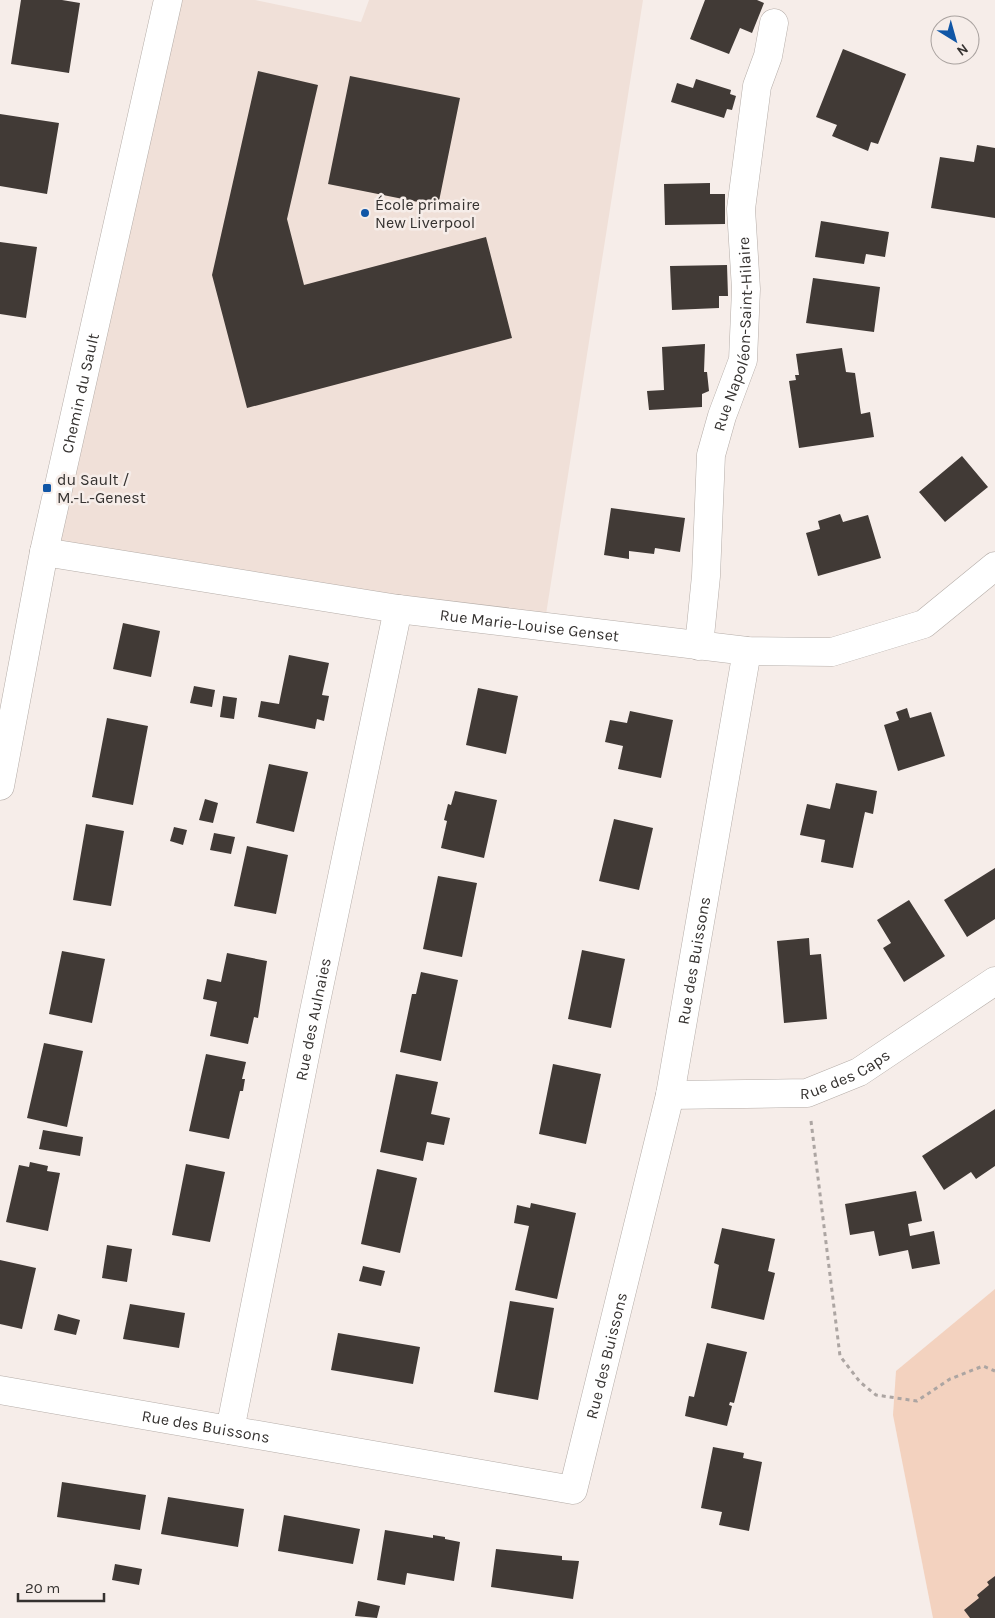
<svg xmlns="http://www.w3.org/2000/svg" width="995" height="1618" font-family="Karla,sans-serif">
	<style>
		.built { fill: #f0e0d8 }
		.green { fill: #f3d2bf }
		.building { fill: #413a36 }
		.lines { fill: none; stroke-linecap: round; stroke-linejoin: round }
		.minor-casing { stroke: #b5ada8; stroke-width: 29 }
		.tertiary-casing { stroke: #b5ada8; stroke-width: 29 }
		.path { stroke: #aca5a2; stroke-width: 3; stroke-dasharray: 4 4; stroke-linecap: butt }
		.minor { stroke: #fff; stroke-width: 28 }
		.tertiary { stroke: #fff; stroke-width: 28 }
		.poi-dot { fill: #1056a6; stroke: #f6ede9; stroke-width: 2 }
		.labels { text-anchor: middle; stroke-width: 5; stroke-linejoin: round; paint-order: stroke }
		.poi-label { font-size: 16px; fill: #353230; stroke: #f6ede9; text-anchor: start }
		.street-label { font-size: 16px; fill: #353230; stroke: #f6ede9 }
	</style>
	<rect width="100%" height="100%" fill="#f6ede9"/>
	<path class="built" d="M 168,0 L 255,0 L 361,22 L 369,0 L 643,0 L 544,627 L 45,552 Z"/>
	<path class="green" d="M 995,1289 L 995,1618 L 933,1618 L 893,1415 L 896,1371 Z"/>
	<path class="building" d="M 21,0 L 62,0 L 80,3 L 69,73 L 11,64 Z
		M 705,0 L 757,0 L 764,3 L 752,33 L 740,28 L 729,54 L 690,39 Z
		M 843,49 L 906,74 L 878,144 L 871,142 L 868,151 L 832,136 L 837,125 L 816,117 Z
		M 258,71 L 318,85 L 287,219 L 304,285 L 486,237 L 512,338 L 247,408 L 212,275 Z
		M 350,76 L 460,98 L 438,206 L 328,184 Z
		M 696,79 L 731,90 L 730,94 L 736,96 L 732,110 L 727,109 L 724,118 L 671,102 L 677,83 L 693,88 Z
		M 0,114 L 59,123 L 47,194 L 0,186 Z
		M 977,145 L 995,148 L 995,218 L 931,208 L 940,157 L 974,162 Z
		M 710,183 L 710,194 L 725,194 L 725,224 L 665,225 L 664,184 Z
		M 821,221 L 889,232 L 885,257 L 866,254 L 864,264 L 815,257 Z
		M 0,242 L 37,247 L 26,318 L 0,314 Z
		M 727,265 L 728,296 L 719,296 L 719,308 L 672,310 L 670,266 Z
		M 813,278 L 880,287 L 874,332 L 806,323 Z
		M 705,344 L 704,372 L 707,372 L 709,391 L 702,394 L 702,407 L 649,410 L 647,391 L 664,390 L 662,347 Z
		M 842,348 L 846,372 L 855,373 L 861,414 L 870,412 L 874,437 L 799,448 L 789,381 L 796,380 L 795,375 L 799,375 L 796,354 Z
		M 962,456 L 988,487 L 945,522 L 919,492 Z
		M 611,508 L 685,518 L 680,552 L 655,548 L 654,554 L 629,551 L 629,559 L 604,555 Z
		M 840,514 L 843,522 L 868,515 L 881,558 L 818,576 L 806,533 L 820,529 L 818,521 Z
		M 123,623 L 160,631 L 151,677 L 113,669 Z
		M 289,655 L 329,663 L 322,695 L 329,696 L 324,721 L 317,719 L 315,729 L 258,717 L 261,701 L 279,704 Z
		M 194,686 L 215,690 L 212,707 L 190,703 Z
		M 478,688 L 518,696 L 506,754 L 466,745 Z
		M 223,696 L 237,698 L 234,719 L 220,717 Z
		M 907,708 L 910,718 L 931,712 L 945,756 L 898,771 L 884,725 L 899,720 L 896,712 Z
		M 630,711 L 673,720 L 661,778 L 618,769 L 623,746 L 605,742 L 610,720 L 627,723 Z
		M 107,718 L 148,726 L 133,805 L 92,797 Z
		M 269,764 L 308,772 L 294,832 L 256,823 Z
		M 836,783 L 877,791 L 873,814 L 865,812 L 853,868 L 821,862 L 825,840 L 800,835 L 807,804 L 830,809 Z
		M 455,791 L 497,800 L 484,858 L 441,848 L 447,821 L 444,820 L 448,804 L 451,805 Z
		M 205,799 L 218,803 L 213,823 L 199,820 Z
		M 614,819 L 653,828 L 639,890 L 599,881 Z
		M 86,824 L 124,831 L 111,906 L 73,900 Z
		M 174,827 L 187,830 L 183,845 L 170,841 Z
		M 214,833 L 235,837 L 231,854 L 210,850 Z
		M 247,846 L 288,855 L 276,914 L 234,906 Z
		M 995,868 L 995,919 L 967,937 L 944,900 Z
		M 438,876 L 477,883 L 462,957 L 423,949 Z
		M 909,900 L 945,956 L 904,982 L 883,948 L 891,943 L 877,920 Z
		M 809,938 L 810,955 L 821,954 L 827,1019 L 784,1023 L 777,941 Z
		M 582,950 L 625,959 L 611,1028 L 568,1019 Z
		M 62,951 L 105,959 L 92,1023 L 49,1014 Z
		M 227,953 L 267,961 L 258,1018 L 254,1017 L 248,1044 L 210,1036 L 217,1002 L 203,999 L 207,979 L 221,982 Z
		M 421,972 L 458,980 L 441,1061 L 400,1052 L 412,994 L 416,994 Z
		M 44,1043 L 83,1051 L 67,1127 L 27,1118 Z
		M 206,1054 L 246,1062 L 242,1079 L 245,1079 L 243,1091 L 240,1091 L 229,1139 L 189,1131 Z
		M 553,1064 L 601,1074 L 586,1144 L 539,1134 Z
		M 396,1074 L 438,1082 L 431,1114 L 450,1118 L 444,1145 L 427,1142 L 423,1161 L 380,1152 Z
		M 995,1109 L 995,1166 L 976,1179 L 971,1172 L 944,1190 L 922,1156 Z
		M 43,1130 L 83,1137 L 80,1156 L 39,1149 Z
		M 30,1162 L 48,1166 L 47,1171 L 60,1173 L 48,1231 L 6,1222 L 19,1165 L 29,1167 Z
		M 186,1164 L 225,1172 L 210,1242 L 172,1235 Z
		M 377,1169 L 417,1178 L 400,1253 L 361,1244 Z
		M 916,1191 L 922,1221 L 908,1224 L 910,1236 L 934,1231 L 940,1264 L 912,1269 L 908,1250 L 879,1256 L 874,1231 L 850,1235 L 845,1204 Z
		M 531,1203 L 576,1213 L 557,1299 L 515,1290 L 529,1226 L 514,1223 L 517,1205 L 530,1208 Z
		M 722,1228 L 775,1239 L 768,1271 L 775,1273 L 764,1320 L 711,1308 L 719,1265 L 714,1263 Z
		M 107,1245 L 132,1249 L 127,1282 L 102,1278 Z
		M 0,1260 L 36,1268 L 22,1329 L 0,1324 Z
		M 363,1266 L 385,1271 L 381,1286 L 359,1281 Z
		M 510,1301 L 554,1308 L 538,1400 L 494,1392 Z
		M 130,1304 L 185,1313 L 179,1348 L 123,1339 Z
		M 58,1314 L 80,1320 L 76,1335 L 54,1330 Z
		M 338,1333 L 420,1347 L 413,1384 L 331,1370 Z
		M 707,1343 L 747,1352 L 734,1403 L 730,1402 L 729,1405 L 732,1406 L 727,1426 L 685,1416 L 689,1396 L 694,1397 Z
		M 713,1447 L 744,1453 L 743,1458 L 762,1462 L 749,1531 L 719,1525 L 722,1512 L 701,1508 Z
		M 62,1482 L 146,1495 L 140,1530 L 57,1517 Z
		M 168,1497 L 244,1509 L 238,1547 L 161,1534 Z
		M 284,1515 L 360,1529 L 353,1564 L 278,1551 Z
		M 385,1530 L 433,1538 L 433,1535 L 445,1537 L 445,1539 L 460,1542 L 454,1581 L 407,1573 L 405,1585 L 377,1580 Z
		M 496,1549 L 562,1556 L 562,1560 L 579,1561 L 573,1599 L 491,1587 Z
		M 115,1564 L 142,1569 L 139,1585 L 112,1580 Z
		M 995,1576 L 995,1618 L 970,1618 L 964,1610 L 979,1598 L 977,1595 L 989,1585 L 987,1582 Z
		M 358,1601 L 380,1606 L 377,1618 L 355,1616 Z"/>
	<g class="lines">
		<defs>
			<g id="minor">
				<path id="s1" d="M 44,552 L 398,609 L 747,651 L 832,652 L 924,624 L 995,566"/>
				<path id="s2" d="M 699,646 L 706,576 L 711,455 L 722,416 L 743,360 L 746,289 L 741,209 L 757,86 L 768,56 L 774,23"/>
				<path id="s3" d="M 670,1095 L 807,1093 L 859,1072 L 995,981"/>
				<path id="s4" d="M 0,1390 L 573,1490 L 670,1095 L 747,651"/>
				<path id="s5" d="M 230,1430 L 313,1016 L 398,609"/>
			</g>
			<g id="tertiary">
				<path id="s6" d="M 0,786 L 44,552 L 168,0"/>
			</g>
		</defs>
		<use href="#minor" class="minor-casing"/>
		<use href="#tertiary" class="tertiary-casing"/>
		<path class="path" d="M 811,1121 L 840,1356 L 860,1382 L 876,1395 L 917,1401 L 950,1379 L 983,1366 L 995,1371"/>
		<use href="#minor" class="minor"/>
		<use href="#tertiary" class="tertiary"/>
	</g>
	<g class="poi-dot">
		<circle cx="365" cy="213" r="5"/>
		<rect x="42" y="483" width="10" height="10" rx="2.5"/>
	</g>
	<g class="labels">
		<g class="poi-label">
			<text x="375" y="210">École primaire<tspan x="375" dy="18">New Liverpool</tspan></text>
			<text x="57" y="485">du Sault /<tspan x="57" dy="18">M.-L.-Genest</tspan></text>
		</g>
		<g class="street-label">
			<text dy="6" stroke="none"><textPath href="#s2" startOffset="316">Rue Napoléon-Saint-Hilaire</textPath></text>
			<text dy="6" stroke="none"><textPath href="#s6" startOffset="401">Chemin du Sault</textPath></text>
			<text dy="6" stroke="none"><textPath href="#s1" startOffset="491">Rue Marie-Louise Genset</textPath></text>
			<text dy="6" stroke="none"><textPath href="#s4" startOffset="1125">Rue des Buissons</textPath></text>
			<text dy="6" stroke="none"><textPath href="#s5" startOffset="419">Rue des Aulnaies</textPath></text>
			<text dy="6" stroke="none"><textPath href="#s3" startOffset="179">Rue des Caps</textPath></text>
			<text dy="6" stroke="none"><textPath href="#s4" startOffset="720">Rue des Buissons</textPath></text>
			<text dy="6" stroke="none"><textPath href="#s4" startOffset="209">Rue des Buissons</textPath></text>
		</g>
	</g>
	<g transform="translate(955 40) rotate(143)"><circle r="24" fill="#f6ede9" stroke="#a9a29f"/>
	<path d="M0-4L9 19L0 12L-9 19Z" fill="#1056a6"/>
	<text y="-8" font-size="14" font-weight="bold" text-anchor="middle" fill="#353230">N</text>
	</g>
	<path d="M18 1593v8h86v-8" fill="none" stroke="#353230" stroke-width="2.5"/>
	<text x="25" y="1593" font-size="15" fill="#353230" stroke="#f6ede9" stroke-width="4" paint-order="stroke">20 m</text>
</svg>
